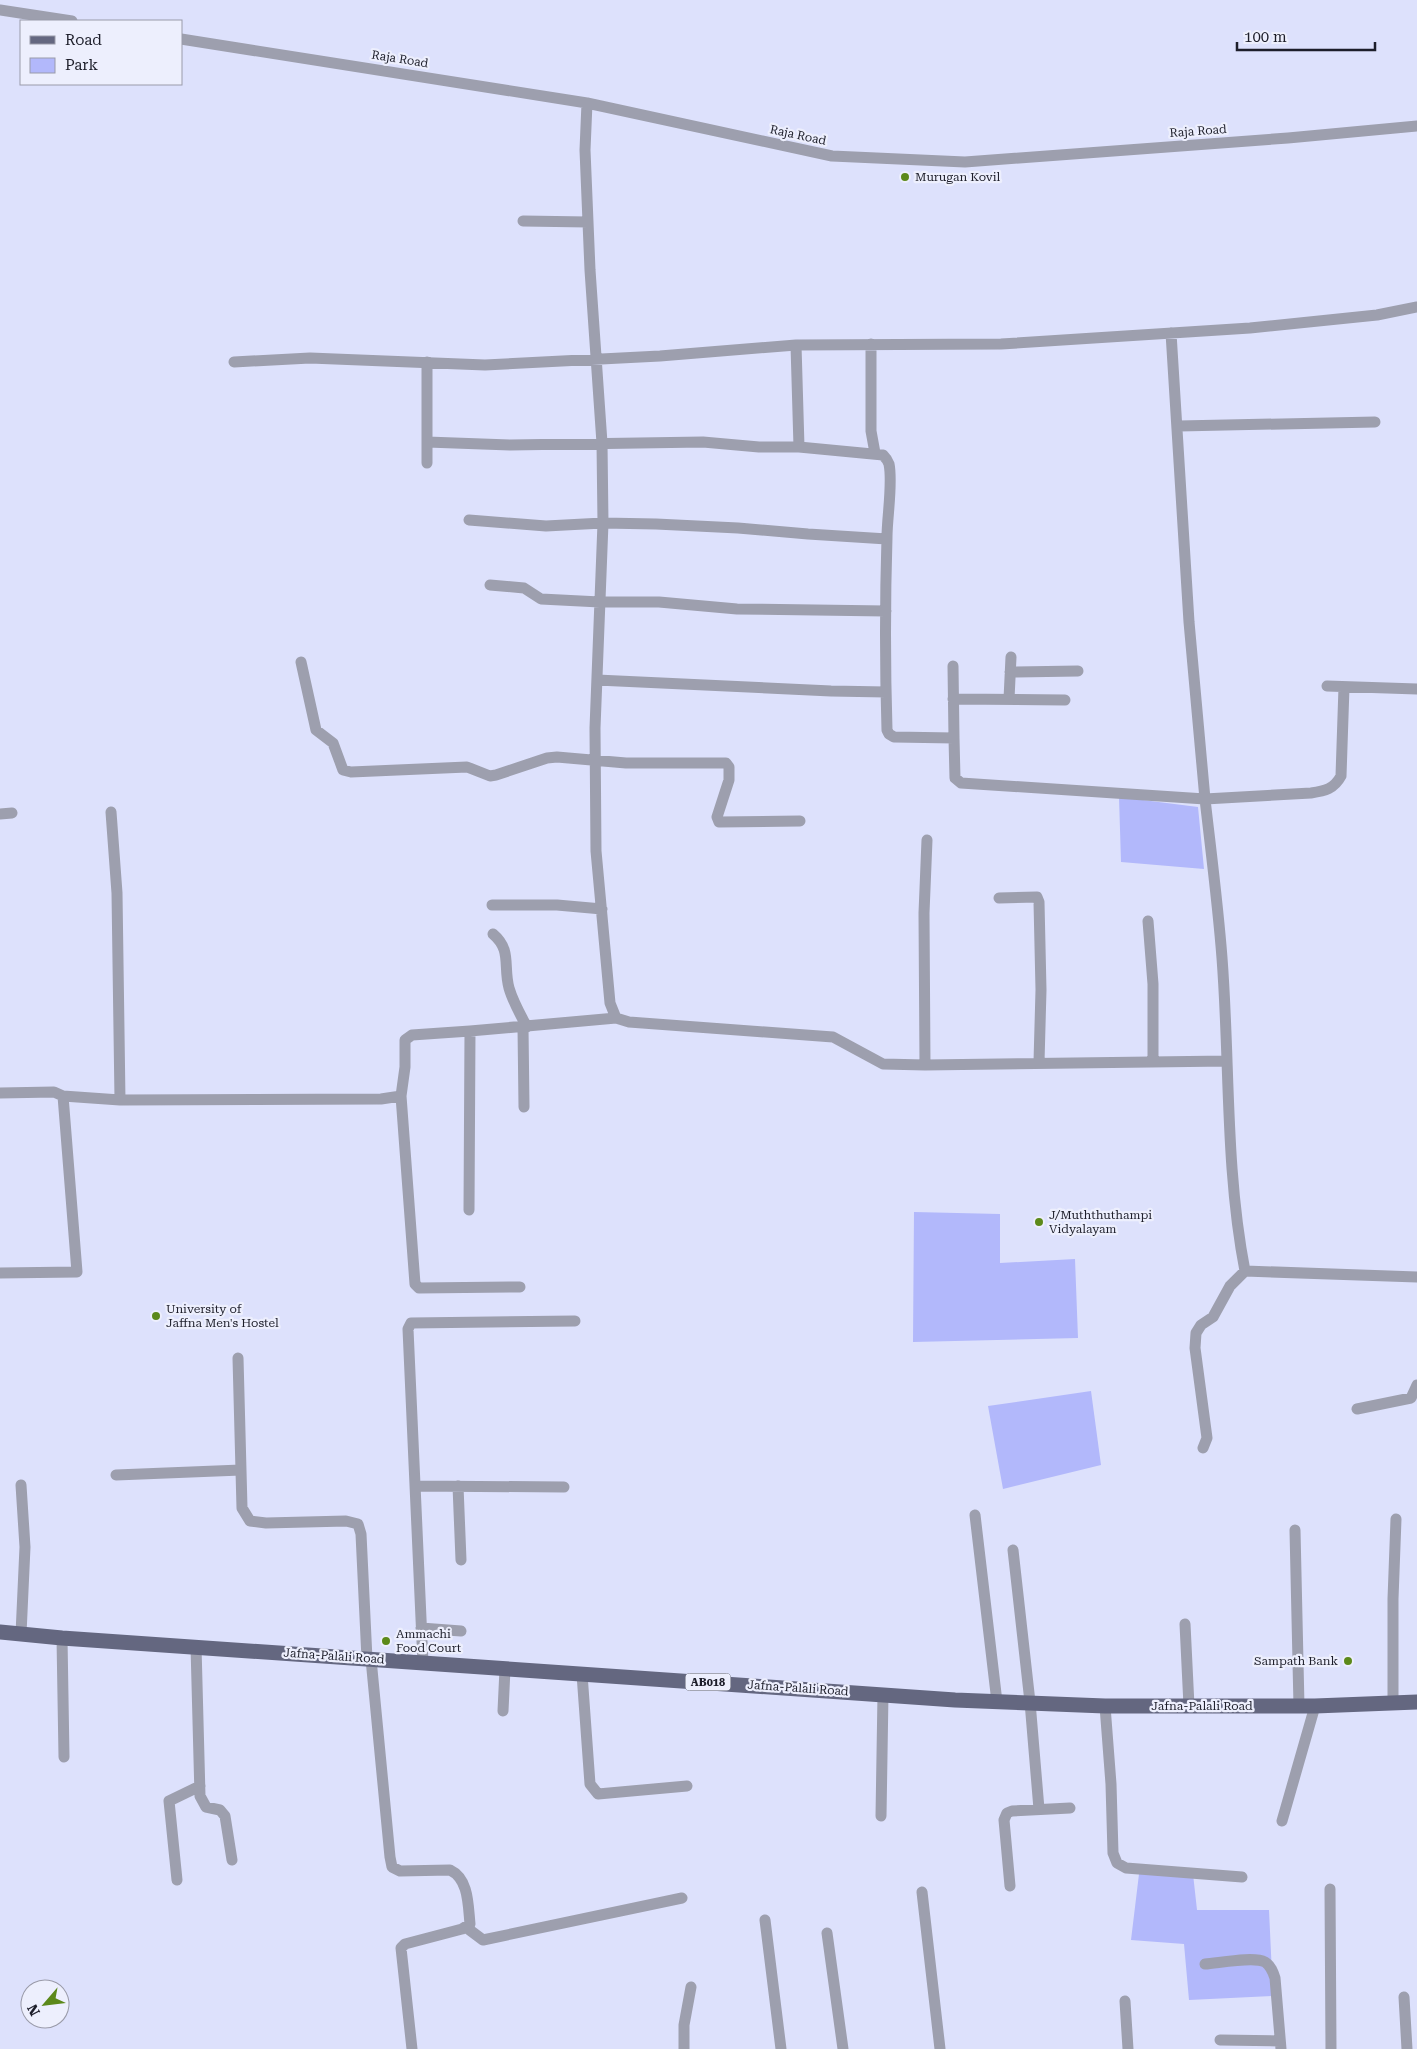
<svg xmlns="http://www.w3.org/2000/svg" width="1417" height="2049" font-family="'Roboto Serif',serif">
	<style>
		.green { fill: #b2b8fb }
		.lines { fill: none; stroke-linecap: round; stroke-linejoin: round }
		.minor { stroke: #9d9fae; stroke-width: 11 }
		.major { stroke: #646780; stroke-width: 15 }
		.poi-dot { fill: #5c891a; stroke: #edeffd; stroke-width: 2 }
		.labels { text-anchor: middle; stroke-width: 4.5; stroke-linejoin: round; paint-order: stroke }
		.shield { fill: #edeffd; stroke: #5b5d69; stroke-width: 1 }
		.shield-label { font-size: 11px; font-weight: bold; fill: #1d1e2a }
		.street-label { font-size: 12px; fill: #1d1e2a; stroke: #edeffd }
		.poi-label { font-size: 12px; fill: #1d1e2a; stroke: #edeffd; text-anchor: start }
	</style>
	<rect width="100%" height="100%" fill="#dde1fc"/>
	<path class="green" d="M 1119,797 L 1198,807 L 1204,869 L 1121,862 Z
		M 914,1212 L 1000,1214 L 1000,1263 L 1075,1259 L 1078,1338 L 913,1342 Z
		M 1091,1391 L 1101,1465 L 1003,1489 L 988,1406 Z
		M 1139,1874 L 1193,1874 L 1197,1910 L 1269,1910 L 1273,1996 L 1189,2000 L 1184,1944 L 1131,1940 Z"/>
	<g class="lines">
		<path class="minor" d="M 0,10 L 72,21
			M 181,39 L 587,103 L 832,156 L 965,162 L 1288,138 L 1417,126
			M 587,103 L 585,150 L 590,270 L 602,443 L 603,523 L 595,728 L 596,851 L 610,1003 L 616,1018 L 629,1022 L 833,1037 L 883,1064 L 925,1065 L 1227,1061
			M 523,221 L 588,222
			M 871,344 L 871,431 L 875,453
			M 796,345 L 799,447
			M 234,362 L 310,358 L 485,365 L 660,356 L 796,345 L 1001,344 L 1250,328 L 1377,315 L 1417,307
			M 427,362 L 427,463
			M 1179,426 L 1375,422
			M 427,442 L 510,445 L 703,442 L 759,447 L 799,447 L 883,455 C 885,457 888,461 889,464 C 893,483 887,517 887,537 C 885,601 885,666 887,730 L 889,734 L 894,737 L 954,738 L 955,778 L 961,783 L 1205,799 L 1189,622 L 1171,333
			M 469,520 L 546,526 L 603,523 L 656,524 L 738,528 L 808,534 L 887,539
			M 490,585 L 524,588 L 541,599 L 600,602 L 659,602 L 737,609 L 886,611
			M 301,662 L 316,730 L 333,743 L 343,770 L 351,772 L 467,767 L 490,776 L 496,775 L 547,758 L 557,757 L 626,763 L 726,763 L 729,767 L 729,780 L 717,817 L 719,822 L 800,821
			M 953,666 L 954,738
			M 1010,672 L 1078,671
			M 597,680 L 831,691 L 886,692
			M 1327,686 L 1417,689
			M 1344,687 L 1341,776 C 1334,789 1325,791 1311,793 L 1205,799 C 1211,852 1218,905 1222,958 C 1230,1062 1225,1168 1245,1271 L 1417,1277
			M 953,699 L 1065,700
			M 1009,699 L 1011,657
			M 111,812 L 117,893 L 120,1100
			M 0,814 L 12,813
			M 999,898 L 1037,897 L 1039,902 L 1041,990 L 1039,1062
			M 492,905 L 557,905 L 602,909
			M 1148,921 L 1153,984 L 1153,1062
			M 493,934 C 512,950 503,966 509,988 C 513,1002 520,1014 527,1027
			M 523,1027 L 524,1107
			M 925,1065 L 924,913 L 927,840
			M 0,1093 L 54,1092 L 63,1096 L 120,1100 L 381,1099 L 401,1096 L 405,1067 L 405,1040 L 412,1035 L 470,1031 L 616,1018
			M 401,1096 L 415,1284 L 419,1288 L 520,1287
			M 469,1210 L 470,1031
			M 0,1273 L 77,1272 L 63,1096
			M 238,1358 L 242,1508 L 250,1521 L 266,1523 L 346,1521 L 358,1524 L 361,1534 L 367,1659
			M 1357,1409 L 1411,1398 L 1417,1385
			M 1203,1448 L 1207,1438 L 1195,1348 L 1196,1333 L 1201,1325 L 1213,1317 L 1230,1286 L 1245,1271
			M 116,1475 L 241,1470
			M 415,1486 L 564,1487
			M 458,1486 L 461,1560
			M 975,1515 L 997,1702
			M 1295,1530 L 1299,1706
			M 1013,1550 L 1030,1702 L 1039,1809
			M 1185,1624 L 1189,1706
			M 421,1628 L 461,1631
			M 21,1634 L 25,1547 L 21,1485
			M 62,1638 L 64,1757
			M 196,1646 L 200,1796 L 206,1807 L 220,1810 L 225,1816 L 232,1860
			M 371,1659 L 390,1857 L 392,1867 L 400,1871 L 450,1870 C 469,1879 468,1905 470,1924 L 462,1929 L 405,1944 L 401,1948 L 412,2049
			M 423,1663 L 408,1329 L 411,1323 L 575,1321
			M 582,1674 L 590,1784 L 598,1794 L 687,1786
			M 1393,1703 L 1393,1599 L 1396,1519
			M 1105,1706 L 1111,1784 L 1113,1853 L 1117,1863 L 1126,1868 L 1242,1877
			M 503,1711 L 505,1669
			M 881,1816 L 883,1694
			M 1282,1821 L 1315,1706
			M 177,1880 L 169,1801 L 200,1786
			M 1010,1886 L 1004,1820 L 1007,1813 L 1012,1811 L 1070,1808
			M 1330,1889 L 1331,2049
			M 922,1892 L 940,2049
			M 765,1920 L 781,2049
			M 467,1928 L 483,1940 L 682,1898
			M 827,1933 L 843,2049
			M 1205,1964 C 1219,1963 1254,1956 1265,1962 C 1271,1966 1273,1972 1275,1978 L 1281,2049
			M 1404,1997 L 1407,2049
			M 1125,2001 L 1128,2049
			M 1220,2040 L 1280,2041
			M 684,2049 L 684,2025 L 691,1987"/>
		<path class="major" d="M 0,1632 L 62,1638 L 955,1700 L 1105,1706 L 1315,1706 L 1417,1702"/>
	</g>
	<g class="poi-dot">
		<circle cx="905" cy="177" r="5"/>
		<circle cx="1039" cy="1222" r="5"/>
		<circle cx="156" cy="1316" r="5"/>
		<circle cx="386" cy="1641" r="5"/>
		<circle cx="1348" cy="1661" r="5"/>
	</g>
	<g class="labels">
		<rect class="shield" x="685.5" y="1673.5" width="45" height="17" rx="4"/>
		<g class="shield-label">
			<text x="708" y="1686">AB018</text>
		</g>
		<g class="street-label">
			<text transform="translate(400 59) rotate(9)" y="4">Raja Road</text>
			<text transform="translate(1198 131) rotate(-4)" y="4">Raja Road</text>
			<text transform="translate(798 135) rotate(12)" y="4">Raja Road</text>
			<text transform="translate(334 1656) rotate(4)" y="4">Jafna-Palali Road</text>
			<text transform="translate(798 1688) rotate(4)" y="4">Jafna-Palali Road</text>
			<text x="1202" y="1710">Jafna-Palali Road</text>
		</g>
		<g class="poi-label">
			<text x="915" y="181">Murugan Kovil</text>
			<text x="1049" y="1219">J/Muththuthampi<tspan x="1049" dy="14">Vidyalayam</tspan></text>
			<text x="166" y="1313">University of<tspan x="166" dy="14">Jaffna Men's Hostel</tspan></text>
			<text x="396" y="1638">Ammachi<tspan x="396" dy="14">Food Court</tspan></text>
			<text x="1338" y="1665" text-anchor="end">Sampath Bank</text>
		</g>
	</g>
	<rect x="20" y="20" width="162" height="65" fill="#edeffd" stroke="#9a9ba9"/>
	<rect x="30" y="36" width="25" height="8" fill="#646780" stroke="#9a9ba9"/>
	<text x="65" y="45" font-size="15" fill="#1d1e2a">Road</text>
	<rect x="30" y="58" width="25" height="15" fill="#b2b8fb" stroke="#9a9ba9"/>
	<text x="65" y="70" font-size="15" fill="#1d1e2a">Park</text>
	<g transform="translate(45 2004) rotate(242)"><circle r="24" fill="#edeffd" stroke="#9a9ba9"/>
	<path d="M0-4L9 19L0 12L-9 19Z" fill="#5c891a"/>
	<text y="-8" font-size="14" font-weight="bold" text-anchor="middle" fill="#1d1e2a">N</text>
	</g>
	<path d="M1237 42v8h138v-8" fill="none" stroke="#1d1e2a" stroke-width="2.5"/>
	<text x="1244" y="42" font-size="15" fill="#1d1e2a" stroke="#edeffd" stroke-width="4" paint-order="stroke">100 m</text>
</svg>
